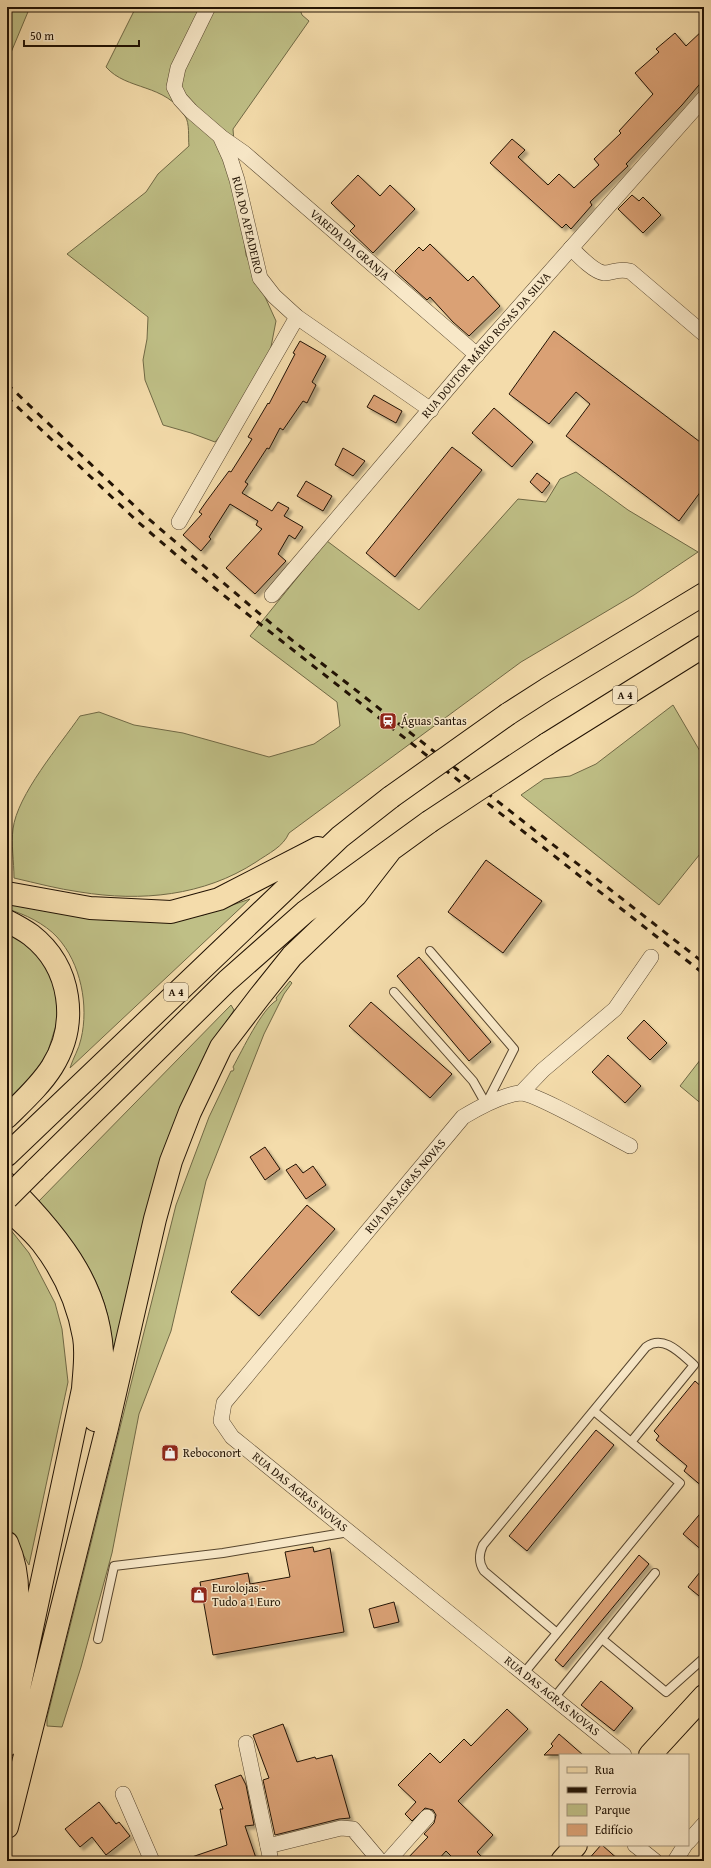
<svg xmlns="http://www.w3.org/2000/svg" width="711" height="1868" font-family="'Gentium Book Plus',serif">
	<style>
		.green { fill: #bfbf86; stroke: #706945 }
		.lines { fill: none; stroke-linecap: round; stroke-linejoin: round }
		.stream { stroke: #6e776e; stroke-width: 4.5 }
		.building { fill: #daa174; stroke: #221304; filter: url(#shadow) }
		.lane-casing { stroke: #56452e; stroke-width: 10 }
		.street-casing { stroke: #56452e; stroke-width: 16 }
		.primary-casing { stroke: #221304; stroke-width: 24 }
		.highway-casing { stroke: #221304; stroke-width: 24 }
		.lane { stroke: #f8e8c8; stroke-width: 8 }
		.street { stroke: #f8e8c8; stroke-width: 15 }
		.primary { stroke: #f4dcab; stroke-width: 22 }
		.highway { stroke: #f4dcab; stroke-width: 22 }
		.rail { stroke: #221304; stroke-width: 3; stroke-dasharray: 7 7; stroke-linecap: butt }
		.highway-bridge-casing { stroke: #221304; stroke-width: 24; stroke-linecap: butt }
		.highway-bridge { stroke: #f4dcab; stroke-width: 22 }
		.labels { text-anchor: middle; stroke-width: 3; stroke-linejoin: round; paint-order: stroke }
		.shield { fill: #f8e8c8; stroke: #62533f; stroke-width: 1 }
		.shield-label { font-size: 11px; font-weight: bold; fill: #221304 }
		.street-label { font-size: 12px; fill: #221304; stroke: #f8e8c8 }
		.poi-label { font-size: 12px; fill: #221304; stroke: #f8e8c8; text-anchor: start }
	</style>
	<defs>
		<filter id="shadow"><feDropShadow dx="3.5" dy="3.5" stdDeviation="1" flood-color="#0004"/></filter>
	</defs>
	<rect width="100%" height="100%" fill="#f4dcab"/>
	<filter id="stains"><feTurbulence type="fractalNoise" baseFrequency=".005" numOctaves="4"/><feColorMatrix values="0 0 0 0 .2 0 0 0 0 .09 0 0 0 0 .02 0 0 0 .5 -.17"/></filter>
	<radialGradient id="worn" r=".72"><stop offset=".6" stop-color="#630" stop-opacity="0"/><stop offset="1" stop-color="#630" stop-opacity=".3"/></radialGradient>
	<path class="green" d="M 7,7 L 30,7 L 7,62 Z
		M 136,7 L 299,7 L 302,15 L 309,21 L 233,129 L 238,196 L 246,255 L 276,321 L 270,352 L 248,404 L 215,442 L 191,433 L 163,425 L 145,380 L 143,360 L 147,339 L 148,317 L 67,254 L 146,192 L 158,174 L 189,146 C 188,138 190,123 185,116 C 165,83 127,91 106,67 Z
		M 576,472 L 628,510 L 698,552 L 634,595 L 521,662 L 289,833 C 283,847 269,853 256,862 C 204,896 141,902 80,892 C 58,889 36,883 14,878 C 14,862 11,844 13,829 C 17,795 60,745 80,716 L 99,712 L 134,725 L 183,733 L 269,757 L 314,744 L 340,726 L 337,702 L 250,636 L 327,541 L 419,610 L 518,499 L 546,502 L 560,479 Z
		M 673,705 L 704,758 L 704,849 L 659,905 L 521,795 L 544,779 L 570,776 L 596,764 Z
		M 250,899 L 70,1068 C 73,1058 79,1049 81,1039 C 89,1006 81,963 57,937 C 45,924 25,914 7,909 L 7,902 L 167,920 L 203,915 Z
		M 7,933 L 25,942 L 46,966 L 58,992 L 57,1022 L 48,1051 L 36,1073 L 7,1107 Z
		M 290,981 L 292,983 L 284,994 L 264,1034 L 206,1181 L 171,1331 L 139,1414 L 112,1553 L 81,1667 L 62,1727 L 47,1726 L 47,1718 L 176,1205 L 209,1117 L 231,1071 L 233,1071 L 234,1069 L 233,1067 C 243,1049 261,1010 277,1000 L 276,998 Z
		M 231,1005 L 234,1010 L 206,1054 L 112,1359 C 111,1346 112,1333 109,1322 C 99,1273 71,1236 37,1203 Z
		M 704,1055 L 704,1106 L 680,1086 Z
		M 10,1229 L 29,1253 L 55,1303 L 62,1329 L 68,1382 L 29,1565 L 7,1526 L 7,1233 Z"/>
	<g class="lines">
		<path class="stream" d="M 7,635 L 9,636 L 7,642"/>
	</g>
	<path class="building" d="M 704,29 L 704,79 L 682,105 L 626,164 L 628,166 L 590,202 L 592,205 L 571,229 L 566,224 L 562,228 L 490,163 L 512,139 L 525,150 L 518,157 L 548,185 L 559,174 L 574,188 L 599,165 L 594,159 L 621,133 L 619,131 L 653,94 L 635,73 L 659,52 L 656,49 L 675,33 L 686,46 Z
		M 358,175 L 380,196 L 390,185 L 415,209 L 373,253 L 350,231 L 355,226 L 331,203 Z
		M 632,195 L 639,201 L 643,197 L 661,215 L 643,233 L 618,209 Z
		M 430,244 L 468,281 L 473,276 L 500,306 L 469,336 L 453,322 L 430,297 L 427,300 L 395,271 L 419,247 L 423,251 Z
		M 554,331 L 704,445 L 704,487 L 679,521 L 566,436 L 590,404 L 576,392 L 549,424 L 509,394 Z
		M 300,341 L 326,356 L 312,382 L 316,385 L 307,403 L 303,401 L 283,430 L 280,428 L 269,449 L 267,448 L 245,482 L 248,484 L 242,493 L 272,511 L 278,502 L 289,508 L 284,516 L 303,527 L 295,539 L 289,535 L 278,554 L 286,561 L 255,594 L 226,568 L 262,529 L 256,525 L 258,521 L 230,504 L 209,537 L 211,539 L 201,551 L 183,535 L 202,514 L 199,512 L 206,502 L 229,471 L 231,472 L 252,439 L 248,437 L 268,403 L 269,404 L 295,354 L 293,353 Z
		M 374,395 L 402,411 L 396,423 L 367,407 Z
		M 494,408 L 533,442 L 512,467 L 472,433 Z
		M 452,447 L 482,470 L 395,577 L 366,553 Z
		M 343,448 L 365,461 L 353,476 L 335,465 Z
		M 537,473 L 550,483 L 542,493 L 530,482 Z
		M 306,481 L 332,496 L 323,511 L 297,496 Z
		M 486,860 L 542,901 L 503,953 L 448,912 Z
		M 419,957 L 491,1042 L 469,1061 L 397,976 Z
		M 371,1002 L 452,1074 L 430,1098 L 349,1026 Z
		M 644,1020 L 667,1043 L 650,1060 L 627,1038 Z
		M 608,1055 L 641,1086 L 625,1103 L 592,1072 Z
		M 265,1147 L 280,1169 L 265,1180 L 250,1157 Z
		M 296,1164 L 303,1173 L 313,1166 L 326,1185 L 306,1199 L 286,1170 Z
		M 307,1205 L 335,1229 L 259,1316 L 231,1292 Z
		M 695,1381 L 704,1389 L 704,1488 L 684,1471 L 687,1466 L 656,1440 L 659,1436 L 654,1431 Z
		M 596,1430 L 614,1445 L 527,1551 L 509,1536 Z
		M 704,1509 L 704,1552 L 683,1534 Z
		M 313,1547 L 314,1552 L 330,1548 L 344,1632 L 213,1655 L 200,1582 L 248,1573 L 250,1584 L 290,1577 L 285,1552 Z
		M 639,1555 L 649,1564 L 563,1667 L 555,1660 Z
		M 704,1567 L 704,1600 L 688,1587 Z
		M 394,1602 L 399,1622 L 374,1628 L 369,1609 Z
		M 601,1681 L 633,1708 L 614,1731 L 581,1705 Z
		M 507,1709 L 528,1729 L 458,1801 L 493,1835 L 477,1852 L 486,1861 L 456,1861 L 446,1851 L 437,1861 L 405,1861 L 428,1837 L 424,1834 L 434,1823 L 436,1815 L 433,1810 L 425,1808 L 412,1821 L 405,1814 L 416,1802 L 398,1785 L 430,1753 L 440,1763 L 464,1739 L 471,1746 Z
		M 283,1724 L 297,1762 L 315,1757 L 316,1759 L 332,1755 L 350,1818 L 339,1819 L 275,1835 L 263,1780 L 269,1778 L 253,1735 Z
		M 559,1734 L 583,1755 L 544,1755 L 553,1746 L 551,1744 Z
		M 241,1775 L 246,1785 L 254,1825 L 245,1826 L 257,1861 L 186,1861 L 186,1859 L 227,1845 L 220,1809 L 223,1809 L 215,1785 Z
		M 99,1802 L 116,1824 L 119,1822 L 130,1836 L 106,1855 L 92,1837 L 80,1847 L 65,1829 Z
		M 601,1845 L 602,1845 L 620,1861 L 587,1861 Z"/>
	<g class="lines">
		<defs>
			<path id="lane" d="M 430,951 L 514,1049 L 487,1102
				M 394,992 L 473,1081 L 486,1104
				M 594,1411 L 680,1483 L 557,1633 L 484,1571 C 478,1562 479,1554 483,1545 L 646,1347 C 664,1334 681,1354 694,1365 L 631,1442
				M 98,1639 L 114,1566 L 223,1553 L 349,1532
				M 602,1639 L 666,1692 L 704,1658
				M 524,1673 L 557,1633
				M 554,1698 L 655,1573"/>
			<g id="street">
				<path id="s1" d="M 208,7 L 178,68 L 174,87 L 180,99 L 191,111 L 220,136 L 230,158 L 237,180 L 260,278 L 274,296 L 297,317 L 431,410"/>
				<path id="s2" d="M 221,137 L 244,153 L 477,355"/>
				<path d="M 571,248 C 578,255 594,272 604,273 C 614,273 616,268 630,271 L 704,334"/>
				<path d="M 179,522 L 297,317"/>
				<path id="s3" d="M 272,595 L 472,360 L 704,98"/>
				<path d="M 521,1093 L 543,1070 L 615,1009 L 651,957"/>
				<path d="M 246,1743 L 271,1861"/>
				<path id="s4" d="M 624,1755 L 232,1437 L 221,1421 L 224,1403 L 463,1117 C 478,1108 502,1095 520,1093 C 534,1092 612,1137 630,1146"/>
				<path d="M 123,1794 L 152,1861"/>
				<path d="M 688,1842 L 704,1824"/>
				<path d="M 635,1845 L 655,1861"/>
				<path d="M 268,1846 L 341,1828 L 353,1829 L 380,1861"/>
				<path d="M 388,1861 L 427,1817"/>
				<path d="M 675,1861 L 685,1845"/>
			</g>
			<path id="primary" d="M 650,1755 L 704,1696
				M 562,1861 L 576,1845"/>
			<path id="highway" d="M 508,714 L 547,689 L 704,594
				M 547,744 L 704,646
				M 7,893 L 90,908 L 171,912 L 219,899 L 318,848
				M 7,921 C 15,925 24,930 31,935 C 72,967 79,1024 52,1067 C 40,1086 22,1102 7,1117
				M 7,1155 L 340,837 L 391,797
				M 35,1170 L 227,981 L 305,912 L 429,822
				M 7,1184 C 61,1238 107,1294 102,1375 C 102,1390 97,1405 95,1420
				M 7,1208 C 18,1219 32,1230 42,1243 C 63,1270 78,1303 84,1337 C 87,1354 84,1372 83,1389 L 7,1745
				M 7,1543 C 25,1584 16,1626 7,1668
				M 7,1827 L 107,1428 L 155,1219 L 171,1161 L 190,1112 L 221,1047 L 260,996 L 292,956 L 356,895 L 390,851"/>
		</defs>
		<use href="#lane" class="lane-casing"/>
		<use href="#street" class="street-casing"/>
		<use href="#primary" class="primary-casing"/>
		<use href="#highway" class="highway-casing"/>
		<use href="#lane" class="lane"/>
		<use href="#street" class="street"/>
		<use href="#primary" class="primary"/>
		<use href="#highway" class="highway"/>
		<path class="rail" d="M 7,384 L 144,515 L 274,626 L 704,963
			M 7,397 L 138,522 L 217,590 L 704,974"/>
		<defs>
			<path id="highway-bridge" d="M 391,797 L 508,714
				M 429,822 L 547,744
				M 7,1198 L 35,1170"/>
		</defs>
		<use href="#highway-bridge" class="highway-bridge-casing"/>
		<use href="#highway-bridge" class="highway-bridge"/>
	</g>
	<defs>
		<symbol id="station-square" viewBox="-11 -11 22 22"><rect x="-9" y="-9" width="18" height="18" rx="4" fill="#8f2418" stroke="#f8e8c8"/><path d="M-3-6H3Q5-6 5-4V2Q5 4 3 4L4.5 6H3L1.5 4h-3L-3 6H-4.5L-3 4Q-5 4-5 2V-4Q-5-6-3-6ZM-3.5-4v3h7v-3ZM-3.5 1v1.5H-2V1ZM2 1v1.5H3.5V1Z" fill="#fff"/></symbol>
		<symbol id="shop-square" viewBox="-11 -11 22 22"><rect x="-9" y="-9" width="18" height="18" rx="4" fill="#8f2418" stroke="#f8e8c8"/><path d="M-5-2.5h2.3a2.7 3.5 0 0 1 5.4 0H5L5.5 6h-11ZM-1.5-2.5h3a1.5 2.3 0 0 0-3 0Z" fill="#fff"/></symbol>
	</defs>
	<g fill-rule="evenodd">
		<use href="#station-square" x="378" y="711" width="20" height="20"/>
		<use href="#shop-square" x="160" y="1443" width="20" height="20"/>
		<use href="#shop-square" x="189" y="1585" width="20" height="20"/>
	</g>
	<g class="labels">
		<g class="shield">
			<rect x="613" y="686" width="24" height="18" rx="3"/>
			<rect x="164" y="983" width="24" height="18" rx="3"/>
		</g>
		<g class="shield-label">
			<text x="625" y="699">A 4</text>
			<text x="176" y="996">A 4</text>
		</g>
		<g class="street-label">
			<text dy="4" stroke="none"><textPath href="#s1" startOffset="249">RUA DO APEADEIRO</textPath></text>
			<text dy="4" stroke="none"><textPath href="#s2" startOffset="168">VAREDA DA GRANJA</textPath></text>
			<text dy="4" stroke="none"><textPath href="#s3" startOffset="329">RUA DOUTOR MÁRIO ROSAS DA SILVA</textPath></text>
			<text dy="4" stroke="none"><textPath href="#s4" startOffset="825">RUA DAS AGRAS NOVAS</textPath></text>
			<text transform="translate(300 1492) rotate(39)" y="4">RUA DAS AGRAS NOVAS</text>
			<text transform="translate(552 1696) rotate(39)" y="4">RUA DAS AGRAS NOVAS</text>
		</g>
		<g class="poi-label">
			<text x="401" y="725">Águas Santas</text>
			<text x="183" y="1457">Reboconort</text>
			<text x="212" y="1592">Eurolojas -<tspan x="212" dy="14">Tudo a 1 Euro</tspan></text>
		</g>
	</g>
	<rect width="711" height="1868" fill="none" stroke="#f4dcab" stroke-width="24"/>
	<rect x="8" y="8" width="695" height="1852" fill="none" stroke="#221304" stroke-width="2"/>
	<rect x="12" y="12" width="687" height="1844" fill="none" stroke="#221304"/>
	<rect x="559" y="1754" width="130" height="92" fill="#f8e8c8" stroke="#a2937a"/>
	<rect x="567" y="1767" width="20" height="6" fill="#f4dcab" stroke="#a2937a"/>
	<text x="595" y="1774" font-size="12" fill="#221304">Rua</text>
	<rect x="567" y="1787" width="20" height="6" fill="#221304" stroke="#a2937a"/>
	<text x="595" y="1794" font-size="12" fill="#221304">Ferrovia</text>
	<rect x="567" y="1804" width="20" height="12" fill="#bfbf86" stroke="#a2937a"/>
	<text x="595" y="1814" font-size="12" fill="#221304">Parque</text>
	<rect x="567" y="1824" width="20" height="12" fill="#daa174" stroke="#a2937a"/>
	<text x="595" y="1834" font-size="12" fill="#221304">Edifício</text>
	<path d="M24 40v6h115v-6" fill="none" stroke="#221304" stroke-width="2"/>
	<text x="30" y="40" font-size="12" fill="#221304" stroke="#f8e8c8" stroke-width="3" paint-order="stroke">50 m</text>
	<rect width="100%" height="100%" filter="url(#stains)"/>
	<rect width="100%" height="100%" fill="url(#worn)"/>
</svg>
